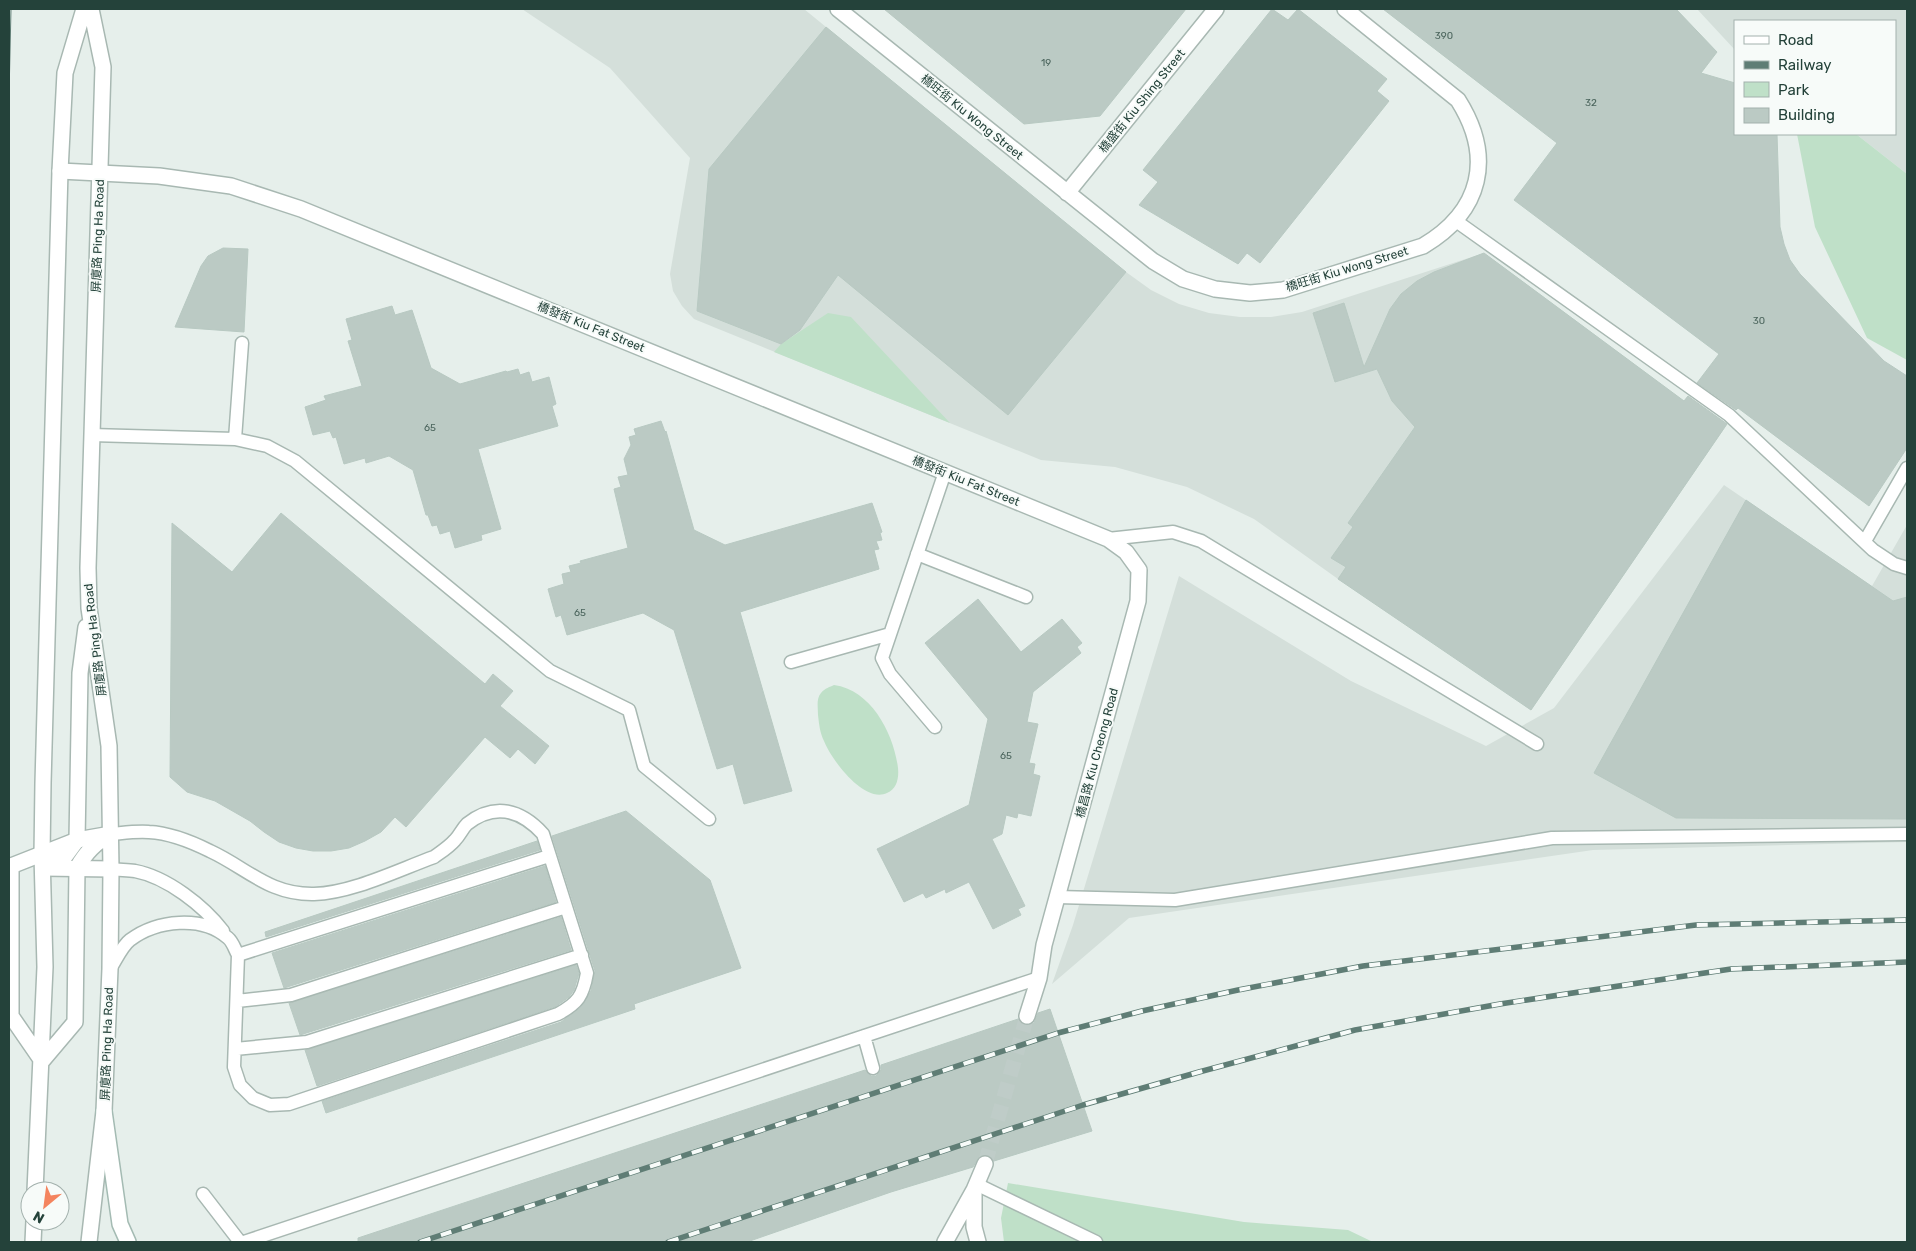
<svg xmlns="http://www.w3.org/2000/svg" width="1916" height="1251" font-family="Rubik,'Noto Sans TC',sans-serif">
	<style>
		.built { fill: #d4dfda }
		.green { fill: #bfe0c8 }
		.building { fill: #bbcac4; stroke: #b8c9c2 }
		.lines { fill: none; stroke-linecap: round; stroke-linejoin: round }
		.minor-tunnel { stroke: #bfccc8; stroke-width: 15; stroke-dasharray: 15 8; stroke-linecap: butt }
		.service-casing { stroke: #a8b8b2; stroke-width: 15 }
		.minor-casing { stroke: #a8b8b2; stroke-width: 18 }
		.tertiary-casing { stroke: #a8b8b2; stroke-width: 18 }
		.secondary-casing { stroke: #a4bbb3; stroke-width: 18 }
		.service { stroke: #fff; stroke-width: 12 }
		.minor { stroke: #fff; stroke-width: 15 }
		.tertiary { stroke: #fff; stroke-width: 15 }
		.secondary { stroke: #fff; stroke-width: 15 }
		.tram { stroke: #5f7d75; stroke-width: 1 }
		.rail-casing { stroke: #5f7d75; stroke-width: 5.5 }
		.rail { stroke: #f7fbf9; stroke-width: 4; stroke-dasharray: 11; stroke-linecap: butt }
		.labels { text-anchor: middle; stroke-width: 4; stroke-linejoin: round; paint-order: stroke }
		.number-label { font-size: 10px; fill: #4a645c }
		.street-label { font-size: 12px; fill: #24423a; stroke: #f7fbf9 }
	</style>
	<rect width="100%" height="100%" fill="#e6efeb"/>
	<path class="built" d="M 522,9 L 804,9 L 1126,272 L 1151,290 L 1179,304 L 1209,313 L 1240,317 L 1271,317 L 1302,312 L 1484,253 L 1723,430 L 1531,710 L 1338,579 L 1254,519 L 1187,487 L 1115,467 L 1041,460 L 694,319 L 682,306 L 673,291 L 670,274 L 690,158 L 610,68 Z
		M 1697,9 L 1907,9 L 1907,174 L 1856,134 L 1895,134 L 1895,21 L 1735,21 L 1735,50 Z
		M 1724,485 L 1872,586 L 1907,525 L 1907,842 L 1593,850 L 1129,918 L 1052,984 L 1073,925 L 1179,576 L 1351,681 L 1486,746 L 1554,708 Z"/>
	<path class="green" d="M 1797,134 L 1856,134 L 1907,174 L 1907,360 L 1867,338 L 1815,227 Z
		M 828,313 L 851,317 L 950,423 L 774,352 L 781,344 Z
		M 834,685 C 872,690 894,735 898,768 C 899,778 897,789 887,793 C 864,804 831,759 824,741 C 820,733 819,724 818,715 C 818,707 816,699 821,693 C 825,688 830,687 834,685 Z
		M 1008,1183 L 1244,1222 L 1348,1230 L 1373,1242 L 1004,1242 L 1001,1218 Z"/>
	<path class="building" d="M 884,9 L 1186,9 L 1100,116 L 1024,124 Z
		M 1272,9 L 1288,20 L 1298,9 L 1387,79 L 1377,91 L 1389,101 L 1260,263 L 1247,253 L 1238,264 L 1139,205 L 1158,182 L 1143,170 Z
		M 1383,9 L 1676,9 L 1717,52 L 1701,73 L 1735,83 L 1735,134 L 1777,134 L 1780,227 L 1784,244 L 1790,260 L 1800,274 L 1884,361 L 1907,376 L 1907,448 L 1869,506 L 1738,408 L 1736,410 L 1697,383 L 1719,354 L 1514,200 L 1557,143 Z
		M 826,27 L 1126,272 L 1008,415 L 838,275 L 800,330 L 781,344 L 697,311 L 709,169 Z
		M 223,248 L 248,249 L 244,332 L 175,327 L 201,266 L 208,256 Z
		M 1484,253 L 1684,401 L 1688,396 L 1727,424 L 1531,710 L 1338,579 L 1346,567 L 1331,558 L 1353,527 L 1348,523 L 1415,427 L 1392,401 L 1377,369 L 1335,382 L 1313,313 L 1344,303 L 1364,367 L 1390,309 L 1401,294 L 1417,281 L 1434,272 Z
		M 392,306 L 395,315 L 412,310 L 431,368 L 460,384 L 506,371 L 507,372 L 518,369 L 520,375 L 529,372 L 532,382 L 549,377 L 556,404 L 552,406 L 558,426 L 478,449 L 501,529 L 481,535 L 482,540 L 455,548 L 450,531 L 440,534 L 437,525 L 432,526 L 428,515 L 426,515 L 413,470 L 389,456 L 366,463 L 365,458 L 344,464 L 336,437 L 333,438 L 330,431 L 313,435 L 305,407 L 326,400 L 324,396 L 362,386 L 348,341 L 352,340 L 346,319 Z
		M 661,421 L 665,432 L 666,431 L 694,530 L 725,545 L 872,503 L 882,532 L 880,533 L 882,540 L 876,541 L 879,549 L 874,550 L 879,569 L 740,612 L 792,791 L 744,804 L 733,764 L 717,769 L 674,630 L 643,613 L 567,635 L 561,615 L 556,617 L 548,589 L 564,584 L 562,574 L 571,572 L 569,566 L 581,563 L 580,561 L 628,548 L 614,489 L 621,487 L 618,477 L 628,475 L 624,459 L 631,445 L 629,437 L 636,435 L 634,429 Z
		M 1746,500 L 1893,601 L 1907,597 L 1907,819 L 1676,818 L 1594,773 Z
		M 281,513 L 485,684 L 493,674 L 513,691 L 500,706 L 549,746 L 535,764 L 518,749 L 510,758 L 485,737 L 406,827 L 395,817 L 381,832 L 365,841 L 349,848 L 331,851 L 313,851 L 296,848 L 279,842 L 264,832 L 250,821 L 215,801 L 187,792 L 170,777 L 172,523 L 232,572 Z
		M 978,599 L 1021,652 L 1062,619 L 1082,643 L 1077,647 L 1081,653 L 1033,692 L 1027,722 L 1038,724 L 1029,763 L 1035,764 L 1033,774 L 1040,776 L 1031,816 L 1018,813 L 1017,818 L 1006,815 L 1002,834 L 992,839 L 1025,906 L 1018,909 L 1021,915 L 993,929 L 969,882 L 946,893 L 945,889 L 926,898 L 923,893 L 904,902 L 877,849 L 969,805 L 988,719 L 925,643 Z
		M 626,811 L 710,880 L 741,968 L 634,1004 L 635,1009 L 326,1113 L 322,1101 L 561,1022 L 580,1008 L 591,991 L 595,971 L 552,836 Z
		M 537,841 L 540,850 L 266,937 L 265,932 Z
		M 545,866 L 556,902 L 284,988 L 272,953 Z
		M 561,917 L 571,950 L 300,1035 L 289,1003 Z
		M 576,965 L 579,973 L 574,990 L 569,997 L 555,1007 L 317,1086 L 305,1050 Z
		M 1050,1009 L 1092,1131 L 994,1161 L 989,1156 L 983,1155 L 979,1157 L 973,1167 L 891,1192 L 747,1242 L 358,1242 L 358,1238 L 865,1070 L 871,1076 L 876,1076 L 881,1070 L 881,1065 L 1018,1019 L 1024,1025 L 1029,1025 L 1034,1023 L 1038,1013 Z"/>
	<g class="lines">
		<path class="minor-tunnel" d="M 985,1164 L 1027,1016"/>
		<defs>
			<path id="service" d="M 1456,221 L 1729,415 L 1873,550 L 1894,564 L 1907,568
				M 91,435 L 235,439 L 267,446 L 295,461 L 550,671 L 629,710 L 644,766 L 709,819
				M 235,439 L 242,343
				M 1108,539 L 1173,532 L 1201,541 L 1537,744
				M 1865,541 L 1907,468
				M 917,554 L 1026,597
				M 791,662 L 890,634
				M 935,727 L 890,674 L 882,658 L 945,472
				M 111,869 C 119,870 127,870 135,871 C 167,877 204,906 223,931
				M 1057,897 L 1175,900 L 1552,838 L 1907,834
				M 238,955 L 549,856
				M 110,969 C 116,960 122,946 130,940 C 157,920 202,915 228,938 C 233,942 235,950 238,955 L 234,1067 L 240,1085 L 253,1098 L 270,1105 L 289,1104 L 558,1014 C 578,1003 583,996 587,973 L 543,834 C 521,810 495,802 467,824 C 462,829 460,835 455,840 C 449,847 441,852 434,857 C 398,870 352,893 314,894 C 269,895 247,868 210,851 C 192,842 169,833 149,832 C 136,831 123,833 111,834
				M 237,1001 L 291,995 L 566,907
				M 864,1036 L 873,1068
				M 235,1049 L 307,1042 L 582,955
				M 976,1184 L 1096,1242
				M 203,1194 L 240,1242
				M 244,1242 L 1039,978"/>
			<path id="minor" d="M 838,9 L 1153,261 L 1183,279 L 1215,289 L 1250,293 L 1283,290 L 1423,246 C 1482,211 1494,157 1458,100 L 1345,9
				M 60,171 L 159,176 L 231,186 L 301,209 L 1108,539 L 1126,552 L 1139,570 L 1138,601 L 1044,945 L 1039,978 L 1027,1016
				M 1067,193 L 1216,9
				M 11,866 L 77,840 L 111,834
				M 43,868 L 111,869
				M 974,1191 L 974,1227 L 978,1242
				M 945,1242 L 974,1190 L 985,1164"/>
			<path id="tertiary" d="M 11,866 L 11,1016 L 42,1061 L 75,1022 L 77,868 C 86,852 95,843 111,834
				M 43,868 L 63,859 L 77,840 L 80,673 L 86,627
				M 35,1191 L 45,967 L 42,855 L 43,783 L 60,171 L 65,73 L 84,9
				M 33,1242 L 34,1221
				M 89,1242 L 104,1111 L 110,969 L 111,869 L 109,746 L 89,608 L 88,568 L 103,67 L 91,9"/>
			<path id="secondary" d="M 104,1111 L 120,1224 L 128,1242"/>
		</defs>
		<use href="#service" class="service-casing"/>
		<use href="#minor" class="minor-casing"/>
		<use href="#tertiary" class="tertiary-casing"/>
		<use href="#secondary" class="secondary-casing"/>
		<use href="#service" class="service"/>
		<use href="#minor" class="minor"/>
		<use href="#tertiary" class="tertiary"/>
		<use href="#secondary" class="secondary"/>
		<path class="tram" d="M 9,96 L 11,9"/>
		<defs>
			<path id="rail" d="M 420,1242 L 1058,1033 L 1142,1011 L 1238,990 L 1363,966 L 1696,925 L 1907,920
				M 668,1242 L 1083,1105 L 1199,1072 L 1355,1030 L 1500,1004 L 1731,969 L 1907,962"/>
		</defs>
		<use href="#rail" class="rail-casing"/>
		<use href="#rail" class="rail"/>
	</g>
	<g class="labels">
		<g class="number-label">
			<text x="1444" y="39">390</text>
			<text x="1046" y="66">19</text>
			<text x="1591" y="106">32</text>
			<text x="1759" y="324">30</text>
			<text x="430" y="431">65</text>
			<text x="580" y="616">65</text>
			<text x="1006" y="759">65</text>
		</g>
		<g class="street-label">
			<text transform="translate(1142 101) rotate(-51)" y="4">橋盛街 Kiu Shing Street</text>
			<text transform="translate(972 117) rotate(39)" y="4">橋旺街 Kiu Wong Street</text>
			<text transform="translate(98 236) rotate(-88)" y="4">屏廈路 Ping Ha Road</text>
			<text transform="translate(1347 269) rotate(-17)" y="4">橋旺街 Kiu Wong Street</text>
			<text transform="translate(591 327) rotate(22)" y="4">橋發街 Kiu Fat Street</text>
			<text transform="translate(966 481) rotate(22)" y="4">橋發街 Kiu Fat Street</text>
			<text transform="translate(95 640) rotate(-97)" y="4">屏廈路 Ping Ha Road</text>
			<text transform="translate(1097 753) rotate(-75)" y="4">橋昌路 Kiu Cheong Road</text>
			<text transform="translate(107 1044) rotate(-88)" y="4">屏廈路 Ping Ha Road</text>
		</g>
	</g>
	<rect width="1916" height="1251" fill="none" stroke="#24423a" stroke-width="20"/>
	<rect x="1734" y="20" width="162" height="115" fill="#f7fbf9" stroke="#a3b1ad"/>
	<rect x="1744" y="36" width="25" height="8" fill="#ffffff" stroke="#a3b1ad"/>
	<text x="1778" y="45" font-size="15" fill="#24423a">Road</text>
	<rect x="1744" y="61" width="25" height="8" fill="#5f7d75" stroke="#a3b1ad"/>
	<text x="1778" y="70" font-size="15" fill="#24423a">Railway</text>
	<rect x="1744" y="82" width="25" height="15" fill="#bfe0c8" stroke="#a3b1ad"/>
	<text x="1778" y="95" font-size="15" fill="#24423a">Park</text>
	<rect x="1744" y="108" width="25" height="15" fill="#bbcac4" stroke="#a3b1ad"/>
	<text x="1778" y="120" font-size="15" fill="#24423a">Building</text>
	<g transform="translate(45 1206) rotate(209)"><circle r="24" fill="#f7fbf9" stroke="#a3b1ad"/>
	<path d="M0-4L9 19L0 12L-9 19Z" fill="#f4845f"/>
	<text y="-8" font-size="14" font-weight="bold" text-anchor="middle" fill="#24423a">N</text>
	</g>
</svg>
